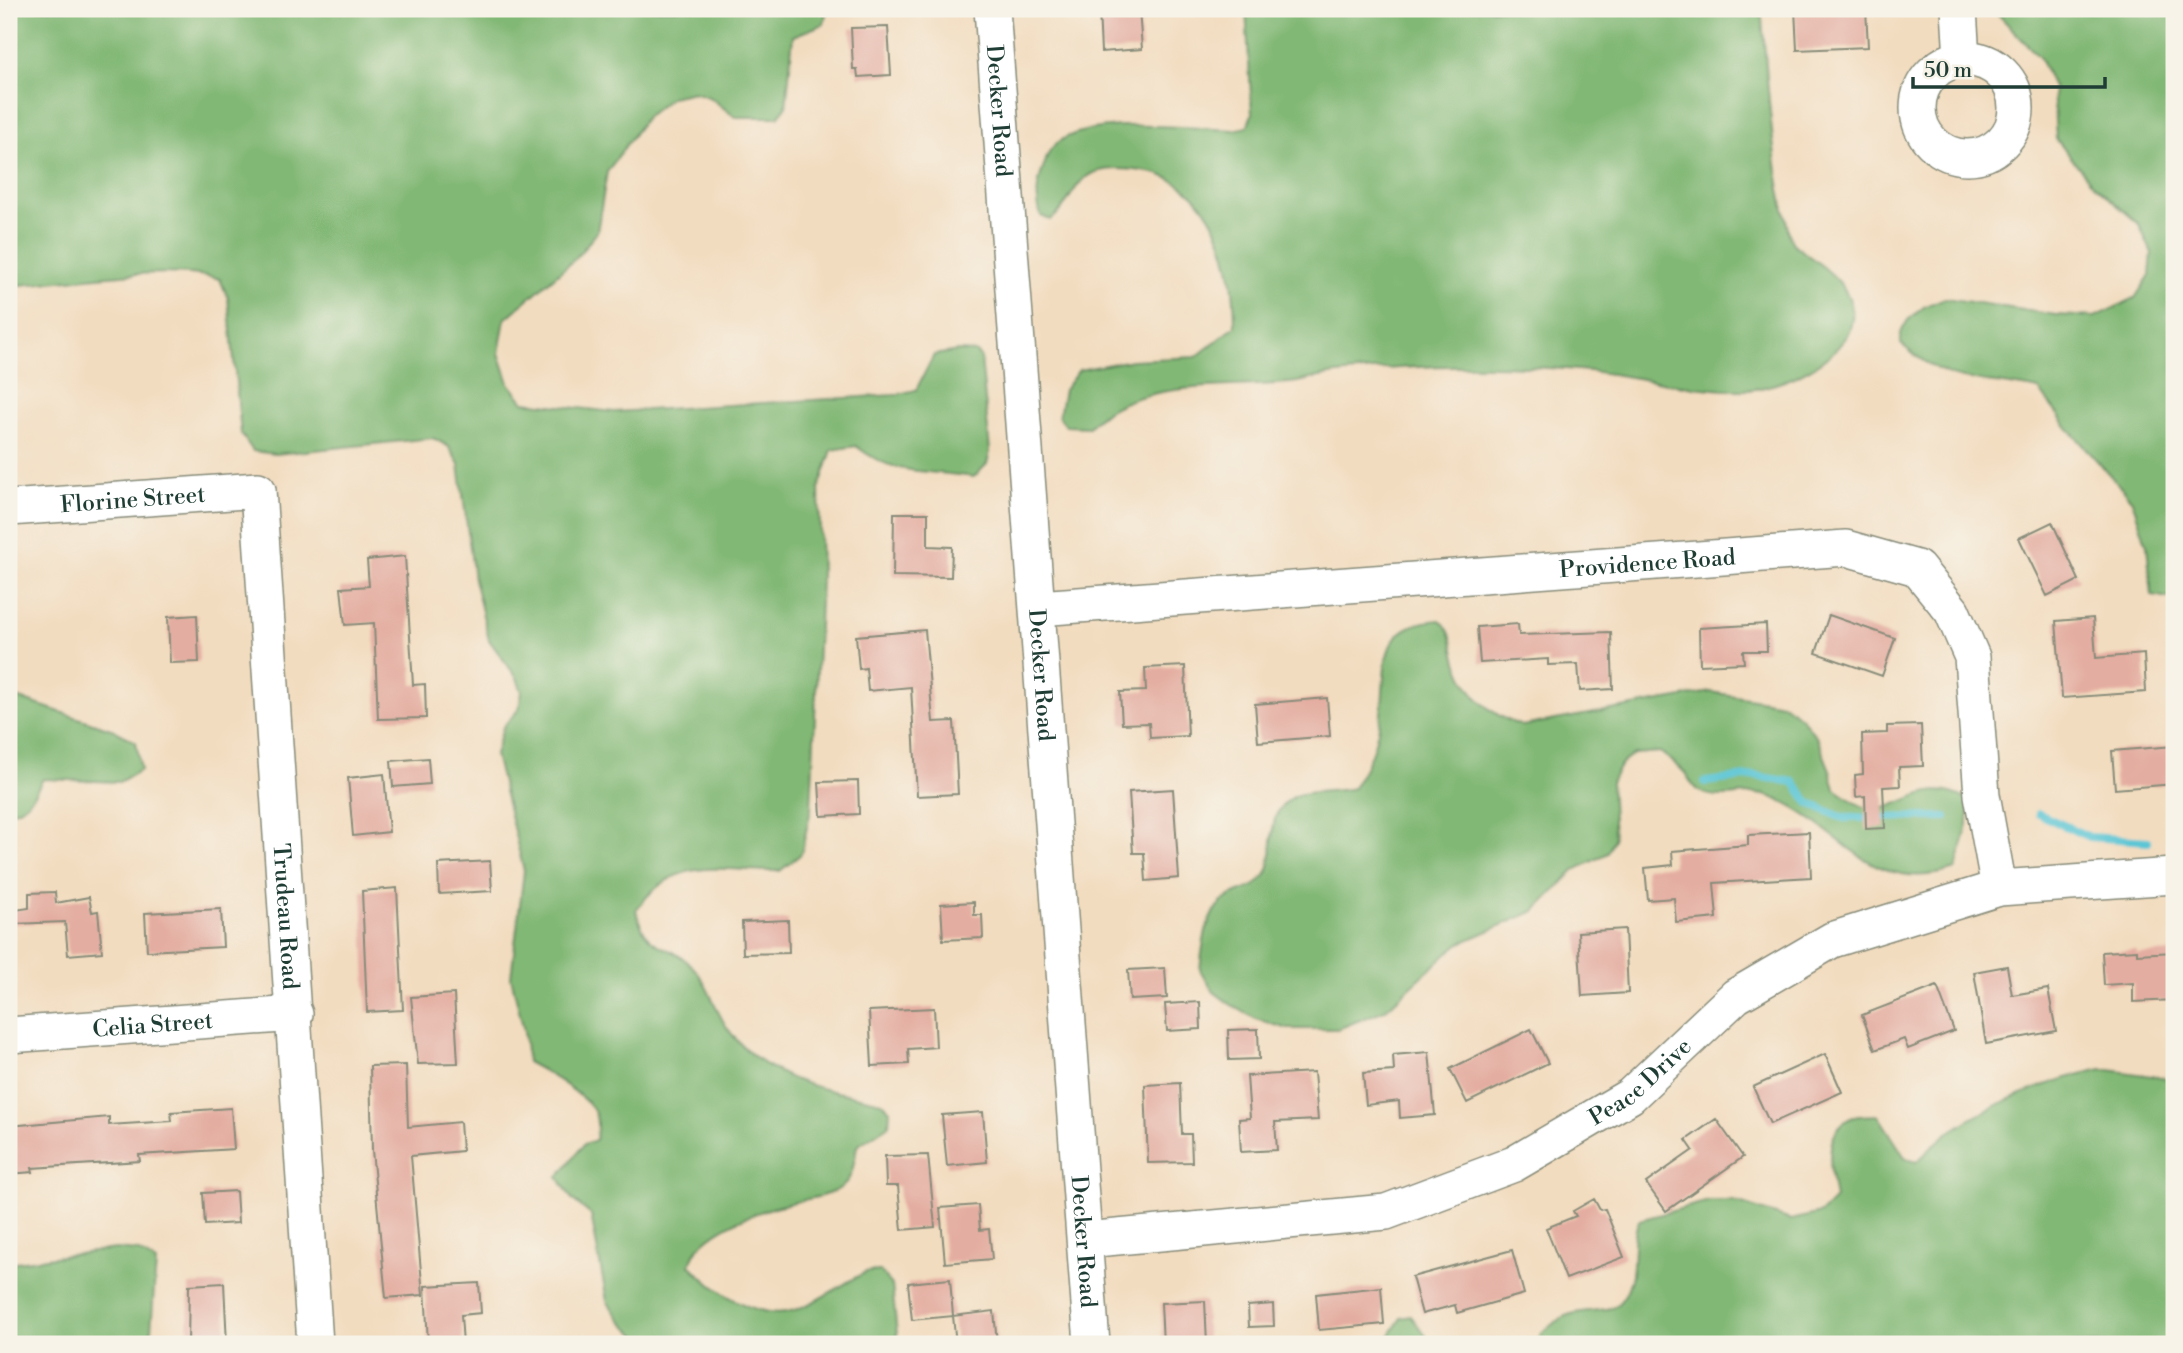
<svg xmlns="http://www.w3.org/2000/svg" width="2183" height="1353" font-family="'Libre Bodoni',serif">
	<style>
		.forest { fill: #81b874; stroke: #507a54; stroke-width: 2 }
		.lines { fill: none; stroke-linecap: round; stroke-linejoin: round }
		.stream { stroke: #5bc6d5; stroke-width: 8 }
		.building { fill: #e4ada1 }
		.minor-casing { stroke: #888c7a; stroke-width: 38 }
		.minor { stroke: #fff; stroke-width: 35 }
		.labels { text-anchor: middle; stroke-width: 7; stroke-linejoin: round; paint-order: stroke }
		.street-label { font-size: 23px; fill: #1f3d34; stroke: #f7f3e8 }
	</style>
	<rect width="100%" height="100%" fill="#f7f3e8"/>
	<filter id="ink" filterUnits="userSpaceOnUse"><feTurbulence type="fractalNoise" baseFrequency=".0143" numOctaves="2"/><feDisplacementMap in="SourceGraphic" scale="14" xChannelSelector="R" yChannelSelector="G"/><feConvolveMatrix kernelMatrix="1 2 1 2 8 2 1 2 1" color-interpolation-filters="sRGB"/></filter>
	<filter id="wash" filterUnits="userSpaceOnUse"><feTurbulence type="fractalNoise" baseFrequency=".00686" numOctaves="4" result="noise"/><feDisplacementMap in="SourceGraphic" scale="28" xChannelSelector="R" yChannelSelector="G"/><feGaussianBlur stdDeviation="1.57" result="paint"/><feColorMatrix in="noise" values="0 0 0 0 0 0 0 0 0 0 0 0 0 0 0 0 0 1.4 0 .05"/><feComposite in="paint" operator="in"/></filter>
	<g filter="url(#wash)">
		<rect width="100%" height="100%" fill="#f2dcbf"/>
		<path class="forest" d="M 9,9 L 827,9 L 824,24 L 793,36 L 786,107 L 778,117 L 735,117 L 711,98 L 694,92 L 671,97 L 646,117 L 607,172 L 597,232 L 576,258 L 505,319 L 499,353 L 509,383 L 524,402 L 614,412 L 894,395 L 916,390 L 934,355 L 958,351 L 975,352 L 981,358 L 990,451 L 987,464 L 974,477 C 927,469 896,478 856,446 L 832,450 L 819,488 L 821,578 L 811,809 L 801,854 L 780,871 C 720,872 677,853 636,910 C 647,954 664,940 690,964 C 710,983 714,1012 731,1033 C 769,1082 824,1089 882,1102 L 890,1110 L 889,1125 L 857,1146 C 854,1160 854,1176 843,1186 C 831,1196 806,1199 791,1203 C 760,1210 697,1231 690,1265 C 713,1290 758,1322 795,1310 C 820,1301 842,1284 866,1272 L 880,1271 L 892,1285 L 898,1344 L 645,1344 L 619,1318 L 607,1301 L 591,1215 L 572,1199 L 558,1177 L 584,1144 L 596,1140 C 597,1130 599,1117 592,1108 C 577,1089 548,1073 527,1062 L 524,1031 L 511,977 L 524,871 L 495,755 L 503,727 L 519,709 L 522,692 L 517,678 L 489,640 L 474,579 L 459,464 L 448,446 L 433,438 L 275,454 L 253,451 L 241,434 L 228,298 L 220,279 C 169,264 65,282 9,286 Z
			M 1246,9 L 1761,9 C 1768,77 1770,147 1785,214 C 1787,222 1788,235 1792,242 C 1794,246 1802,250 1805,253 C 1827,269 1856,289 1852,320 C 1847,359 1778,390 1743,390 C 1683,391 1625,372 1566,369 C 1490,364 1412,364 1337,374 C 1323,375 1310,380 1297,382 C 1239,390 1131,377 1089,427 L 1066,426 L 1059,416 L 1064,390 L 1079,370 L 1132,360 L 1196,357 L 1235,326 C 1235,264 1216,182 1144,171 C 1130,169 1110,167 1096,172 C 1072,180 1069,209 1050,220 L 1041,216 C 1036,199 1036,186 1043,169 C 1045,163 1047,154 1051,149 C 1080,113 1191,129 1234,130 L 1247,127 L 1252,114 Z
			M 1993,9 L 2174,9 L 2174,599 L 2152,595 L 2147,546 L 2132,500 L 2069,429 L 2039,390 C 1978,376 1954,390 1901,344 L 1901,332 L 1908,320 L 1925,306 L 1945,298 L 2056,315 L 2095,317 L 2135,298 L 2150,275 L 2152,253 L 2139,224 L 2092,183 L 2056,139 L 2053,87 L 2040,58 Z
			M 1440,620 C 1454,632 1452,648 1458,664 C 1469,697 1491,715 1522,726 L 1711,692 L 1783,704 L 1802,718 L 1817,738 L 1830,770 L 1835,789 C 1844,795 1857,806 1868,808 C 1902,814 1923,774 1968,800 L 1968,824 L 1956,869 C 1869,898 1839,823 1771,797 C 1747,788 1719,804 1697,790 C 1692,786 1689,778 1685,773 C 1678,765 1668,758 1660,752 L 1634,754 L 1621,764 L 1611,782 L 1614,839 L 1608,853 L 1575,870 L 1535,911 L 1458,944 L 1385,1010 L 1338,1029 L 1288,1029 L 1256,1019 L 1230,1004 L 1214,992 L 1200,970 C 1203,944 1205,908 1232,895 C 1245,889 1260,887 1267,872 C 1278,847 1262,813 1295,796 C 1305,791 1338,792 1353,788 C 1370,764 1379,735 1382,706 C 1386,659 1380,624 1440,620 Z
			M 9,695 L 114,730 L 136,742 L 141,770 L 119,782 L 43,779 C 33,796 29,808 9,812 Z
			M 2102,1069 L 2174,1079 L 2174,1344 L 1538,1344 L 1541,1333 C 1549,1328 1558,1318 1568,1315 C 1599,1304 1619,1322 1631,1279 C 1636,1259 1631,1238 1639,1220 L 1709,1201 L 1733,1201 L 1791,1220 L 1821,1213 L 1835,1199 C 1831,1175 1821,1131 1851,1118 C 1858,1115 1870,1116 1878,1115 L 1906,1159 L 1916,1162 C 1927,1153 1937,1141 1948,1133 C 1993,1103 2049,1080 2102,1069 Z
			M 116,1249 L 137,1251 L 156,1262 L 150,1344 L 9,1344 L 9,1263 Z
			M 1411,1316 L 1426,1336 L 1426,1344 L 1384,1344 L 1401,1318 Z"/>
		<g class="lines">
			<path class="stream" d="M 1705,782 L 1755,776 L 1794,782 L 1809,803 L 1843,818 L 1946,817
				M 2039,814 L 2089,837 L 2148,841"/>
		</g>
		<g id="blocks">
			<path class="building" d="M 1099,9 L 1139,9 L 1142,49 L 1101,52 Z
				M 1795,9 L 1866,9 L 1868,47 L 1797,50 Z
				M 888,27 L 891,75 L 858,77 L 857,69 L 853,69 L 851,28 Z
				M 894,513 L 928,513 L 928,546 L 952,547 L 951,577 L 893,576 Z
				M 2052,522 L 2079,580 L 2047,596 L 2019,538 Z
				M 405,556 L 413,685 L 425,684 L 426,718 L 378,719 L 374,623 L 345,625 L 341,588 L 369,586 L 367,560 Z
				M 197,615 L 199,662 L 170,663 L 168,617 Z
				M 1829,615 L 1895,638 L 1882,676 L 1816,653 Z
				M 2093,618 L 2096,658 L 2144,654 L 2146,692 L 2062,698 L 2056,621 Z
				M 1518,624 L 1519,635 L 1611,632 L 1613,689 L 1580,691 L 1578,664 L 1548,665 L 1548,659 L 1480,663 L 1477,627 Z
				M 1766,624 L 1767,651 L 1743,651 L 1744,663 L 1700,665 L 1699,628 Z
				M 925,630 L 933,722 L 954,721 L 958,794 L 917,796 L 911,687 L 868,691 L 866,668 L 859,669 L 856,636 Z
				M 1185,666 L 1188,736 L 1150,738 L 1149,723 L 1122,724 L 1120,692 L 1146,691 L 1145,668 Z
				M 1327,698 L 1330,736 L 1258,742 L 1255,704 Z
				M 1921,725 L 1923,766 L 1899,767 L 1900,786 L 1883,787 L 1885,828 L 1866,829 L 1865,796 L 1856,797 L 1855,775 L 1863,774 L 1862,734 L 1887,733 L 1887,726 Z
				M 2174,746 L 2174,784 L 2115,789 L 2112,751 Z
				M 428,758 L 430,784 L 393,787 L 391,761 Z
				M 384,774 L 389,832 L 353,836 L 348,778 Z
				M 858,781 L 859,814 L 821,816 L 819,782 Z
				M 1173,789 L 1179,878 L 1146,881 L 1144,853 L 1133,853 L 1129,792 Z
				M 1809,832 L 1811,877 L 1714,883 L 1717,918 L 1676,922 L 1674,898 L 1648,900 L 1645,868 L 1673,865 L 1672,851 L 1748,845 L 1748,835 Z
				M 490,861 L 492,891 L 439,894 L 438,864 Z
				M 397,888 L 403,1010 L 367,1012 L 362,891 Z
				M 55,892 L 56,903 L 89,897 L 92,912 L 98,911 L 102,952 L 68,955 L 65,922 L 11,924 L 9,911 L 29,908 L 29,893 Z
				M 974,902 L 974,915 L 982,915 L 983,938 L 943,940 L 941,904 Z
				M 221,909 L 223,947 L 147,951 L 145,913 Z
				M 788,920 L 789,953 L 743,954 L 742,922 Z
				M 1625,929 L 1628,993 L 1582,996 L 1578,932 Z
				M 2137,950 L 2137,954 L 2174,952 L 2174,1000 L 2133,1002 L 2133,983 L 2104,985 L 2102,952 Z
				M 2007,966 L 2012,995 L 2048,989 L 2056,1031 L 1986,1044 L 1974,972 Z
				M 1165,968 L 1167,998 L 1130,1000 L 1128,970 Z
				M 1937,986 L 1954,1031 L 1908,1049 L 1904,1039 L 1875,1050 L 1862,1015 Z
				M 454,994 L 458,1063 L 418,1064 L 411,997 Z
				M 1200,1002 L 1201,1029 L 1167,1031 L 1165,1004 Z
				M 934,1008 L 936,1047 L 908,1049 L 909,1064 L 872,1066 L 869,1011 Z
				M 1258,1029 L 1259,1059 L 1229,1060 L 1228,1030 Z
				M 1531,1029 L 1548,1063 L 1467,1103 L 1450,1069 Z
				M 1429,1052 L 1435,1115 L 1400,1118 L 1399,1101 L 1366,1105 L 1363,1073 L 1394,1071 L 1393,1055 Z
				M 1825,1054 L 1842,1092 L 1770,1124 L 1753,1087 Z
				M 406,1065 L 408,1127 L 460,1122 L 462,1151 L 411,1156 L 423,1295 L 386,1298 L 372,1150 L 370,1066 Z
				M 1314,1072 L 1318,1120 L 1275,1122 L 1277,1150 L 1241,1152 L 1239,1119 L 1250,1118 L 1247,1076 Z
				M 1180,1083 L 1182,1134 L 1191,1134 L 1192,1162 L 1148,1163 L 1145,1085 Z
				M 231,1108 L 234,1149 L 139,1155 L 140,1161 L 32,1168 L 33,1172 L 9,1174 L 9,1126 L 109,1117 L 109,1125 L 172,1121 L 171,1112 Z
				M 983,1112 L 987,1162 L 947,1166 L 942,1115 Z
				M 1716,1119 L 1743,1157 L 1666,1211 L 1646,1183 L 1693,1150 L 1686,1140 Z
				M 928,1155 L 935,1227 L 902,1230 L 898,1186 L 886,1186 L 885,1156 Z
				M 236,1191 L 238,1223 L 205,1225 L 203,1193 Z
				M 1594,1199 L 1600,1210 L 1605,1209 L 1624,1257 L 1566,1279 L 1546,1228 L 1576,1216 L 1573,1211 Z
				M 978,1205 L 980,1230 L 989,1229 L 992,1259 L 945,1263 L 940,1208 Z
				M 1512,1250 L 1524,1294 L 1457,1313 L 1455,1305 L 1422,1314 L 1412,1277 Z
				M 950,1279 L 953,1316 L 994,1311 L 997,1344 L 956,1344 L 953,1316 L 912,1320 L 908,1283 Z
				M 224,1283 L 227,1344 L 188,1344 L 189,1285 Z
				M 479,1283 L 481,1313 L 461,1315 L 463,1344 L 428,1344 L 425,1286 Z
				M 1381,1287 L 1384,1324 L 1319,1330 L 1316,1294 Z
				M 1205,1301 L 1207,1344 L 1163,1344 L 1161,1303 Z
				M 1273,1304 L 1274,1326 L 1249,1327 L 1248,1306 Z"/>
		</g>
	</g>
	<g filter="url(#ink)">
		<use href="#blocks" fill-opacity="0" stroke="#888c7a" stroke-width="2"/>
		<g class="lines">
			<defs>
				<g id="minor">
					<path id="s1" d="M 992,9 L 1092,1344"/>
					<path d="M 1959,9 L 1962,59"/>
					<circle cx="1967" cy="108" r="49"/>
					<path id="s2" d="M 9,508 L 258,490 L 315,1344"/>
					<path id="s3" d="M 1038,608 L 1846,548 L 1917,568 L 1952,611 L 1972,657 L 1982,795 L 1999,888"/>
					<path id="s4" d="M 9,1035 L 295,1014"/>
					<path id="s5" d="M 1085,1240 L 1386,1212 L 1514,1164 L 1630,1096 L 1736,996 L 1832,940 L 1999,888 L 2174,876"/>
				</g>
			</defs>
			<use href="#minor" class="minor-casing"/>
			<use href="#minor" class="minor"/>
		</g>
	</g>
	<g class="labels">
		<g class="street-label">
			<text dy="8" stroke="none"><textPath href="#s1" startOffset="102">Decker Road</textPath></text>
			<text dy="8" stroke="none"><textPath href="#s2" startOffset="124">Florine Street</textPath></text>
			<text dy="8" stroke="none"><textPath href="#s3" startOffset="611">Providence Road</textPath></text>
			<text dy="8" stroke="none"><textPath href="#s1" startOffset="668">Decker Road</textPath></text>
			<text dy="8" stroke="none"><textPath href="#s2" startOffset="677">Trudeau Road</textPath></text>
			<text dy="8" stroke="none"><textPath href="#s4" startOffset="144">Celia Street</textPath></text>
			<text dy="8" stroke="none"><textPath href="#s5" startOffset="590">Peace Drive</textPath></text>
			<text dy="8" stroke="none"><textPath href="#s1" startOffset="1236">Decker Road</textPath></text>
		</g>
	</g>
	<rect width="2183" height="1353" fill="none" stroke="#f7f3e8" stroke-width="35"/>
	<path d="M1913 77v10h192v-10" fill="none" stroke="#1f3d34" stroke-width="3.5"/>
	<text x="1924" y="77" font-size="21" fill="#1f3d34" stroke="#f7f3e8" stroke-width="5" paint-order="stroke">50 m</text>
</svg>
